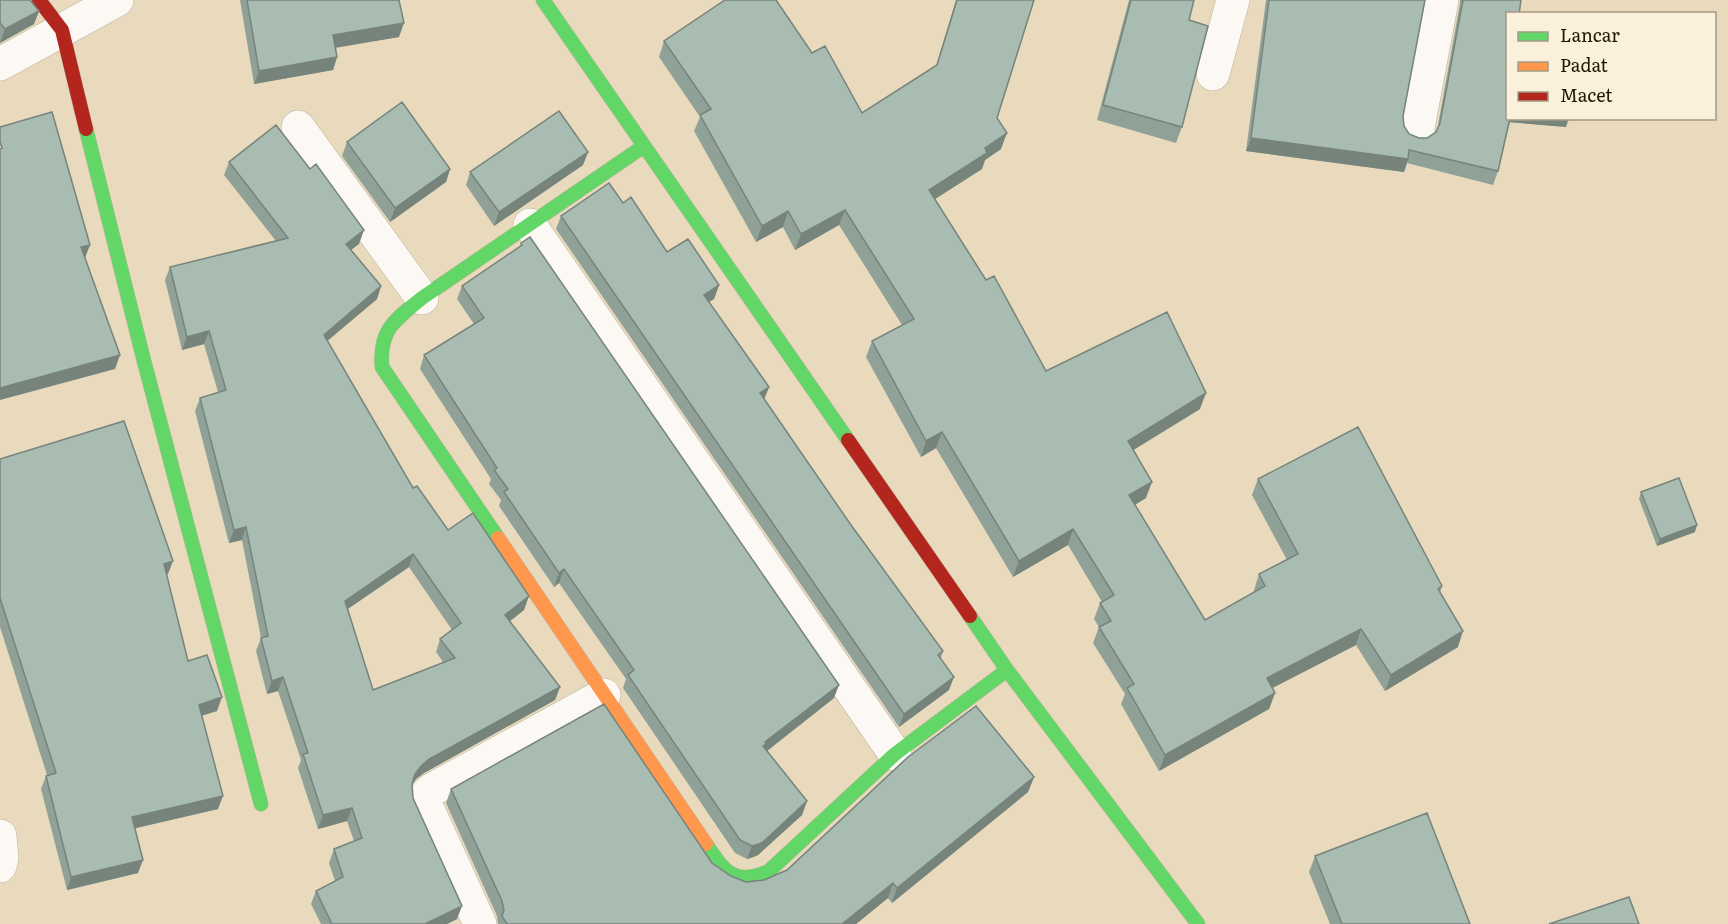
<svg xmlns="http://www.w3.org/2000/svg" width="1728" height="924" font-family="Literata,serif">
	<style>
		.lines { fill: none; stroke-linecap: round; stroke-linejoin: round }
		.street-casing { stroke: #beb29b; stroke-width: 34 }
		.fast-casing { stroke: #beb29b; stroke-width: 15 }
		.slow-casing { stroke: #beb29b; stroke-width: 15 }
		.jam-casing { stroke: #beb29b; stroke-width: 15 }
		.street { stroke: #fcf9f5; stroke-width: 33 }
		.fast { stroke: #63d668; stroke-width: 14 }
		.slow { stroke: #ff974d; stroke-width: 14 }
		.jam { stroke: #b3261e; stroke-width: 14 }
		.wall { fill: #90a298; fill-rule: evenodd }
		.shaded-wall { fill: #76847c }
		.building { fill: #a8bcb1; stroke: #76847c; stroke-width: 1.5; fill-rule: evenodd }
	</style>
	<rect width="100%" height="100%" fill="#e9dabd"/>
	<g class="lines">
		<defs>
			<path id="street" d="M 0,64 L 117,0
				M 1213,74 L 1233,0
				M 298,127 L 422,298
				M 1417,133 L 1442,0
				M 530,225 L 895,754
				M 0,836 L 2,858 L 0,866
				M 480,924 L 425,803 L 428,793 L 433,789 L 604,695"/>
			<path id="fast" d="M 543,0 L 848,440
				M 86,129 L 144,361 L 261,804
				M 498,538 L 382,367 C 379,329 395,320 422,298 L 644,146
				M 970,616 L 1007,670 L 1198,924
				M 706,844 C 724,871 734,887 769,871 L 895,754 L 1007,670"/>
			<path id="slow" d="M 498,538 L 706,844"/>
			<path id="jam" d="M 39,0 L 62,30 L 86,129
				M 848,440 L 970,616"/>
		</defs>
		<use href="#street" class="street-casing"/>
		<use href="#fast" class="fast-casing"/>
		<use href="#slow" class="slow-casing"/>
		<use href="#jam" class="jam-casing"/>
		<use href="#street" class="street"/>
		<use href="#fast" class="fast"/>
		<use href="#slow" class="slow"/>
		<use href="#jam" class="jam"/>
	</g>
	<path class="wall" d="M 0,0 L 39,11 L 34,24 L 0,43 Z
		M 240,0 L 399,0 L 399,37 L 336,47 L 337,57 L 333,70 L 254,84 Z
		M 956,0 L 1034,0 L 997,118 L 1001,149 L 985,160 L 982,169 L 935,199 L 986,280 L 1046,371 L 1200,409 L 1133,450 L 1146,498 L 1135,505 L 1205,620 L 1255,592 L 1254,590 L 1259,574 L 1287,560 L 1252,495 L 1258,479 L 1442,586 L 1440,593 L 1458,647 L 1385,691 L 1356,645 L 1272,688 L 1275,693 L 1269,709 L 1159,771 L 1121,704 L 1125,694 L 1093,643 L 1099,627 L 1094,619 L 1100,603 L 1102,602 L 1068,545 L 1013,577 L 936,448 L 921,457 L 866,357 L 872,341 L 902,325 L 839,225 L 795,250 L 783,227 L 756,242 L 694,131 L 700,117 L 659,57 L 664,41 L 812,53 L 862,113 L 936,66 Z
		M 1129,0 L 1194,0 L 1189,20 L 1182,127 L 1176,143 L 1097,120 Z
		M 1266,0 L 1425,0 L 1403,116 L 1404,126 L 1409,134 L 1419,138 L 1427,138 L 1436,132 L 1437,131 L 1460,3 L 1460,0 L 1521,0 L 1508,14 L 1508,118 L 1566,127 L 1510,122 L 1498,171 L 1493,185 L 1407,163 L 1404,172 L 1246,151 Z
		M 347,142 L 450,169 L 446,182 L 390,222 L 342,156 Z
		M 588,152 L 583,165 L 494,226 L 466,185 L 470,172 Z
		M 229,162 L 359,244 L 351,250 L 381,286 L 377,299 L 327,341 L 413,488 L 448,530 L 524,610 L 510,621 L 560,687 L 555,700 L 424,773 L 416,779 L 412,785 L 413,798 L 457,919 L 447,924 L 321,924 L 311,904 L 316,891 L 335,881 L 329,863 L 334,849 L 354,841 L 347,821 L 318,829 L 298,768 L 301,760 L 278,691 L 267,694 L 256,651 L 261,638 L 242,540 L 229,543 L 195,411 L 200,398 L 218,392 L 204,344 L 182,350 L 165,280 L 170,267 L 276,241 L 224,175 ZM 409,567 L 452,630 L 440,639 L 436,652 L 443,662 L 373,690 L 348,609 Z
		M 561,216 L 667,252 L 719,285 L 714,299 L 709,302 L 769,387 L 764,399 L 851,525 L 943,651 L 941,658 L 949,690 L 899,727 L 556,229 Z
		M 521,243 L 834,698 L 767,751 L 807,801 L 802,815 L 758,855 L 754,857 L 747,859 L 735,853 L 623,688 L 626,679 L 559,583 L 554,587 L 499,506 L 501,500 L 489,484 L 491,479 L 420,369 L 424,355 L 474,324 L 457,299 L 462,286 L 519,248 Z
		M 0,459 L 168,574 L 166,574 L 188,661 L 217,711 L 202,715 L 218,809 L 135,828 L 138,873 L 67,890 L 41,789 L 46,776 L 47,775 L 0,627 Z
		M 1641,492 L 1695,532 L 1657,546 L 1639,499 Z
		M 1034,777 L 1028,792 L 892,903 L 888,898 L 856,924 L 498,924 L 497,916 L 446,803 L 451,789 L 712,863 L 731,876 L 746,882 L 764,880 Z
		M 1315,856 L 1470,924 L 1330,924 L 1309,872 Z"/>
	<path class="shaded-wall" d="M 39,11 L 34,24 L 0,43 L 5,29 Z
		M 404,23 L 399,37 L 329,49 L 333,35 Z
		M 337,57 L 333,70 L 254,84 L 259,71 Z
		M 1509,118 L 1569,118 L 1566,127 L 1508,122 Z
		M 1007,133 L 1001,149 L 985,160 L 982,169 L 924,206 L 929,190 L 985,148 Z
		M 1251,138 L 1408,159 L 1404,172 L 1246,151 Z
		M 588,152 L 583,165 L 494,226 L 499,212 Z
		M 450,169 L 446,182 L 390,222 L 395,208 Z
		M 845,210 L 839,225 L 795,250 L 801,234 Z
		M 788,211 L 783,227 L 756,242 L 762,226 Z
		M 364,230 L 359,244 L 341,257 L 346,244 Z
		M 90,245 L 85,258 L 81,247 Z
		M 719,285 L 714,299 L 699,308 L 704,295 Z
		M 381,286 L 377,299 L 319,348 L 324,335 Z
		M 209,331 L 204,344 L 182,350 L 187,337 Z
		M 120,355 L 115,369 L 0,400 L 0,388 Z
		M 769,387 L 764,400 L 760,393 Z
		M 1206,393 L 1200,409 L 1122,457 L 1128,441 Z
		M 942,432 L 936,448 L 921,457 L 926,441 Z
		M 1152,482 L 1146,498 L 1124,511 L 1129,495 Z
		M 1697,525 L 1695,532 L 1657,546 L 1660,539 Z
		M 246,527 L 242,540 L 229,543 L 234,530 Z
		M 1073,529 L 1068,545 L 1013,577 L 1019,561 Z
		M 413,554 L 409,567 L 340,614 L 345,601 Z
		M 173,561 L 168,574 L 159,577 L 164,564 Z
		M 564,569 L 559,583 L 554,587 L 559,573 Z
		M 529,596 L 524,610 L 501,628 L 505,615 Z
		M 1361,629 L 1356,645 L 1261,694 L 1267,678 Z
		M 1463,631 L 1458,647 L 1385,691 L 1391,675 Z
		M 283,677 L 278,691 L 267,694 L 272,681 Z
		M 954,677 L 949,690 L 899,727 L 904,714 Z
		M 839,685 L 834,698 L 763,754 L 763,746 L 765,742 Z
		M 560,687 L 555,700 L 424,773 L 416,779 L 410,788 L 415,774 L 421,766 L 429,759 Z
		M 1275,693 L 1269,709 L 1159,771 L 1165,755 Z
		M 222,697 L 217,711 L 195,718 L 199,705 Z
		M 1034,777 L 1028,792 L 892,903 L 897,888 Z
		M 223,796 L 218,809 L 128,830 L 132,817 Z
		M 807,801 L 802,815 L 758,855 L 747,859 L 752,846 Z
		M 352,808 L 347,821 L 318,829 L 323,815 Z
		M 143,860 L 138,873 L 67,890 L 71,877 Z
		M 893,883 L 888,898 L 856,924 L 842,924 Z
		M 462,906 L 457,919 L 447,924 L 425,924 Z"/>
	<path class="building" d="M 0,0 L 30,0 L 39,11 L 5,29 L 0,23 Z
		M 247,0 L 399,0 L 404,23 L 333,35 L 337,57 L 259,71 Z
		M 725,0 L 776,0 L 812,53 L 825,46 L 862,113 L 937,65 L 957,0 L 1034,0 L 997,118 L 1007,133 L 985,148 L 987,153 L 929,190 L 986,280 L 994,276 L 1046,371 L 1167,312 L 1206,393 L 1128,441 L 1152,482 L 1129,495 L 1205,620 L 1265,586 L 1259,574 L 1298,554 L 1258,479 L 1358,427 L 1442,586 L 1438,589 L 1463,631 L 1391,675 L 1361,629 L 1267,678 L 1275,693 L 1165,755 L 1127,688 L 1134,684 L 1099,627 L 1111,621 L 1100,603 L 1114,595 L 1073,529 L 1019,561 L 942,432 L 926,441 L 872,341 L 914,319 L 845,210 L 801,234 L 788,211 L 762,226 L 700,115 L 711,109 L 664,41 Z
		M 1131,0 L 1194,0 L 1189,20 L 1208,26 L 1182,127 L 1103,105 Z
		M 1269,0 L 1425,0 L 1403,116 L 1404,126 L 1409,134 L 1419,138 L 1427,138 L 1436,132 L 1440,123 L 1463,0 L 1521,0 L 1519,14 L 1508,14 L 1508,118 L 1510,118 L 1498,171 L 1409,150 L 1408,159 L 1251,138 Z
		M 402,102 L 450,169 L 395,208 L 347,142 Z
		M 559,111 L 588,152 L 499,212 L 470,172 Z
		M 52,112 L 90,245 L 81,247 L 120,355 L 0,388 L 0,149 L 2,148 L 0,142 L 0,127 Z
		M 276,125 L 310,169 L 316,164 L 364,230 L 346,244 L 381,286 L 324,335 L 413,488 L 417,486 L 448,530 L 473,513 L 529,596 L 505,615 L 560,687 L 429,759 L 421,766 L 415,774 L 412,784 L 413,798 L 462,906 L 425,924 L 332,924 L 316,891 L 343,877 L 334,849 L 362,838 L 352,808 L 323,815 L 303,754 L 308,753 L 283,677 L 272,681 L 261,638 L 268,636 L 246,527 L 234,530 L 200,398 L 226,390 L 209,331 L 187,337 L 170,267 L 288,238 L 229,162 ZM 413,554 L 461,623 L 440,639 L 455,658 L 373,690 L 345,601 Z
		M 609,183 L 623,203 L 631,197 L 667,252 L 688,239 L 719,285 L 704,295 L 769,387 L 760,393 L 851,525 L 943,651 L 938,655 L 954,677 L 904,714 L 561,216 Z
		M 530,237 L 839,685 L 765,742 L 766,744 L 763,746 L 807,801 L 763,842 L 759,844 L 752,846 L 740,840 L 628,675 L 634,670 L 564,569 L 559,573 L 504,492 L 508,489 L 494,470 L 497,468 L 424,355 L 484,318 L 462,286 L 522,245 L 521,243 Z
		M 124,421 L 173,561 L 164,564 L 188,661 L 207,655 L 222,697 L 199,705 L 223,796 L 132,817 L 143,860 L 71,877 L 46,776 L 56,773 L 0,598 L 0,459 Z
		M 1679,478 L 1697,525 L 1660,539 L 1641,492 Z
		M 604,704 L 712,863 L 731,876 L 746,882 L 764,880 L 787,870 L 908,757 L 976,706 L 1034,777 L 897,888 L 893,883 L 842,924 L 507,924 L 502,916 L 504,910 L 502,901 L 451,789 Z
		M 1427,813 L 1470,924 L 1342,924 L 1315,856 Z
		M 1629,897 L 1639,924 L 1549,924 Z"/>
	<rect x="1506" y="12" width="210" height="108" fill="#faf0db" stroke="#a49a85" stroke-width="1.5"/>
	<rect x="1518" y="32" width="30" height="9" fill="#63d668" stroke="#a49a85" stroke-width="1.5"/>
	<text x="1560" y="42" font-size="18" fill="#221804">Lancar</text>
	<rect x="1518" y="62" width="30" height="9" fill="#ff974d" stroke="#a49a85" stroke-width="1.5"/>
	<text x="1560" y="72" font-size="18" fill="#221804">Padat</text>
	<rect x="1518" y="92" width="30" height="9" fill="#b3261e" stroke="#a49a85" stroke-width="1.5"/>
	<text x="1560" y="102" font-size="18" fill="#221804">Macet</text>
</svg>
